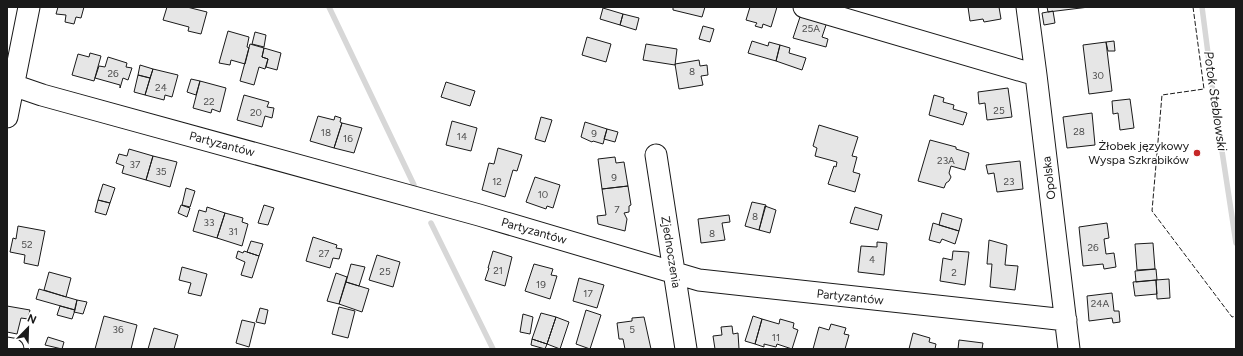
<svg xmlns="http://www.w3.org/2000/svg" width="1243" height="356" font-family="Figtree,sans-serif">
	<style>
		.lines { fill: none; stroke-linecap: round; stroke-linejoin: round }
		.stream { stroke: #d7d7d7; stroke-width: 5.5 }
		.building { fill: #e6e6e6; stroke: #1a1a1a }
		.minor-casing { stroke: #1a1a1a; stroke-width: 23 }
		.minor { stroke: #fff; stroke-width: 21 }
		.fence { stroke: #1a1a1a; stroke-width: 1; stroke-dasharray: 5 2; stroke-linecap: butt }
		.poi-dot { fill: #c62828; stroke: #fff; stroke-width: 1.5 }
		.labels { text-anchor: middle; stroke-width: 3; stroke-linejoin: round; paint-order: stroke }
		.number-label { font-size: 10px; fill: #4d4d4d }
		.street-label { font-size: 12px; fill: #1a1a1a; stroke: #fff }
		.poi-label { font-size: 12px; fill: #1a1a1a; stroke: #fff; text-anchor: end }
		.water-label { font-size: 13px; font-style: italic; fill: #1a1a1a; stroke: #fff }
	</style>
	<rect width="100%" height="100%" fill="#fff"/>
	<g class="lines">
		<path class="stream" d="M 329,7 L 414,185
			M 1202,7 L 1213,92 L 1236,243
			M 431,223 L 493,349"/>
	</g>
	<path class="building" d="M 58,7 L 84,7 L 81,18 L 76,17 L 74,24 L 65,22 L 66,15 L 56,14 Z
		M 167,7 L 187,7 L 207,12 L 201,34 L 188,31 L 189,27 L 163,20 Z
		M 673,7 L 705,7 L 702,17 L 673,10 Z
		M 750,7 L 777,7 L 771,27 L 763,24 L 762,28 L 755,26 L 757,23 L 746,20 Z
		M 968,7 L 999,7 L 1001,19 L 984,22 L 983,19 L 970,21 Z
		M 1047,7 L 1089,7 L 1048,12 Z
		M 603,8 L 623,14 L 620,25 L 600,19 Z
		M 802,11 L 828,19 L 822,37 L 828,39 L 826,47 L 793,38 Z
		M 1053,11 L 1055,23 L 1044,25 L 1042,13 Z
		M 623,14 L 639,18 L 636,30 L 620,25 Z
		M 703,26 L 714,29 L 710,42 L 699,39 Z
		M 228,31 L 249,37 L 247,47 L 249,48 L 245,64 L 231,60 L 230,65 L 219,63 Z
		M 255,32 L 266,35 L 264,47 L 252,44 Z
		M 587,37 L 611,44 L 606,62 L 582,55 Z
		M 752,41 L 768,46 L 769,42 L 780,45 L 776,61 L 748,53 Z
		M 1114,41 L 1115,51 L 1108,51 L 1106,42 Z
		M 1106,42 L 1112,91 L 1089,94 L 1083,45 Z
		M 250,44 L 264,48 L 262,57 L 268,59 L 265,69 L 259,67 L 254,85 L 240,81 Z
		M 646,44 L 677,49 L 675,65 L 643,60 Z
		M 780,45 L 790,48 L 789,53 L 806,58 L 802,70 L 776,61 Z
		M 264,48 L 281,53 L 277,70 L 266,67 L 268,59 L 262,57 Z
		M 90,53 L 101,56 L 94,81 L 72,75 L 78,54 L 89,57 Z
		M 108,57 L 127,63 L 126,67 L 132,68 L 128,80 L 123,78 L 120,88 L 120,85 L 95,78 L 99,66 L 105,67 Z
		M 699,60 L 700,66 L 707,65 L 708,75 L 701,76 L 703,85 L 679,89 L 675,64 Z
		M 140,65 L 153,69 L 150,78 L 138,75 Z
		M 153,69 L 178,75 L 172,97 L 165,95 L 164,100 L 145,95 Z
		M 138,75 L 150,78 L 145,95 L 134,92 Z
		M 191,79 L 200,81 L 196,95 L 187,92 Z
		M 200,81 L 226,88 L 220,112 L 212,109 L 211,113 L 193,108 Z
		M 446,82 L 475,91 L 470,106 L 441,97 Z
		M 1008,88 L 1012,117 L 987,120 L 985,103 L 979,104 L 978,92 Z
		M 244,95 L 269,102 L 267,107 L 274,108 L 272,118 L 265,116 L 262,127 L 237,120 Z
		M 934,95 L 944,98 L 943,102 L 954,105 L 953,109 L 967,113 L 963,125 L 929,115 Z
		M 1130,99 L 1134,128 L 1120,130 L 1118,113 L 1113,114 L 1112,101 Z
		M 1092,113 L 1095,145 L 1067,148 L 1063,117 Z
		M 318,116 L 334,120 L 335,116 L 341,118 L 340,122 L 342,123 L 334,148 L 310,141 Z
		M 541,117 L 552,120 L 545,142 L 535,139 Z
		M 452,121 L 477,128 L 471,151 L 446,145 Z
		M 585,122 L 607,129 L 603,144 L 593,141 L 592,142 L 581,137 Z
		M 342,123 L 362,128 L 354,153 L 334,148 Z
		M 819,125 L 858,137 L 852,156 L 857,157 L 853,172 L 860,174 L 855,192 L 828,184 L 834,166 L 836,167 L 837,162 L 815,156 L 817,148 L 813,146 Z
		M 607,129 L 618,132 L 615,142 L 604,139 Z
		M 930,140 L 956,147 L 956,149 L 969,153 L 965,170 L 951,166 L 949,173 L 951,177 L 949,181 L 946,183 L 944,188 L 918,181 Z
		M 498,148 L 522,155 L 517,171 L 513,170 L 505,197 L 482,190 L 489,163 L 494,164 Z
		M 129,149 L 153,156 L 146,180 L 122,173 L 124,166 L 116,163 L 119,154 L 127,156 Z
		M 153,156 L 177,162 L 170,187 L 146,180 Z
		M 615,157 L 616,163 L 624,162 L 628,186 L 602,189 L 598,159 Z
		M 1020,161 L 1023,189 L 997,192 L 994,173 L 988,174 L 986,165 Z
		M 535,177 L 560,185 L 553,208 L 547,206 L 546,209 L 526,202 Z
		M 103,184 L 115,188 L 110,203 L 98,200 Z
		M 628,186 L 631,205 L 629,206 L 629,212 L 624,213 L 627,219 L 625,231 L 598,224 L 597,216 L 606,215 L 602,189 Z
		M 186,188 L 195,191 L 190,207 L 182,205 Z
		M 98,200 L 110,203 L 106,215 L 95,212 Z
		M 752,202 L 766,205 L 759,230 L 745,226 Z
		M 181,205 L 190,208 L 187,217 L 178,213 Z
		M 264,205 L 274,208 L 268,225 L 258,223 Z
		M 765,206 L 776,210 L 770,233 L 759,230 Z
		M 207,207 L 225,213 L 217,238 L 193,231 L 199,210 L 206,212 Z
		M 855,207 L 882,215 L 878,230 L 850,223 Z
		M 225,213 L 243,218 L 242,222 L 248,224 L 242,246 L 217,238 Z
		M 942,213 L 962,219 L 959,231 L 939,225 Z
		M 729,215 L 730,222 L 722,223 L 725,240 L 701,243 L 698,219 Z
		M 933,223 L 959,231 L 955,244 L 942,239 L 940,243 L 929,240 Z
		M 1107,223 L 1109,238 L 1104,239 L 1106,254 L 1114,253 L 1116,267 L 1104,269 L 1103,264 L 1083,266 L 1079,227 Z
		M 18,226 L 45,231 L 38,266 L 24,263 L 25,255 L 10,252 L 13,238 L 16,239 Z
		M 313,237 L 337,245 L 336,248 L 342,249 L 339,259 L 333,258 L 330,268 L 306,261 Z
		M 989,240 L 1007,245 L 1005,265 L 1018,266 L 1015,290 L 990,287 L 992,264 L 987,264 Z
		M 251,241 L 263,244 L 259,256 L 247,252 Z
		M 877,242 L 887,243 L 884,275 L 858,272 L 861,246 L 877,247 Z
		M 1153,243 L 1155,269 L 1137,270 L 1135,244 Z
		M 238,251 L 243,253 L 244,251 L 259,256 L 252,278 L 241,275 L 245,262 L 236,258 Z
		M 493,251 L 512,257 L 505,286 L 485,280 L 489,268 L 488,268 Z
		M 953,251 L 969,252 L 965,285 L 940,281 L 943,258 L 952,260 Z
		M 377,255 L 400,262 L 393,287 L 369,280 Z
		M 351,264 L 365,267 L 359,286 L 346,282 Z
		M 534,264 L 553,269 L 551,275 L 557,276 L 550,299 L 525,291 Z
		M 182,267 L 207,274 L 201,296 L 188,293 L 191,283 L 179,280 Z
		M 1156,269 L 1157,280 L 1136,282 L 1135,271 Z
		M 49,272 L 71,278 L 66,297 L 44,290 Z
		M 336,273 L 347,277 L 339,304 L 327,301 Z
		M 579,278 L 604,285 L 597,308 L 573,301 Z
		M 1169,279 L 1170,298 L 1157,299 L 1156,280 Z
		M 1156,280 L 1157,294 L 1135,296 L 1133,282 Z
		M 346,282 L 369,289 L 362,312 L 339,304 Z
		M 39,289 L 77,300 L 75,310 L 36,299 Z
		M 1112,293 L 1114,311 L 1119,311 L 1120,322 L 1113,323 L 1112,318 L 1089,321 L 1087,296 Z
		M 77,300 L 87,302 L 83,314 L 74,312 Z
		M 7,306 L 30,310 L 28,319 L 21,318 L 17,334 L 7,332 Z
		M 60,306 L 75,310 L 72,319 L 57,315 Z
		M 339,307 L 355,311 L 348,338 L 332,334 Z
		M 260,308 L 268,310 L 265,324 L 256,322 Z
		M 586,310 L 601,315 L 590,349 L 576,344 Z
		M 541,313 L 556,317 L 547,344 L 532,339 Z
		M 523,314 L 533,317 L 530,334 L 520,332 Z
		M 104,316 L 137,325 L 131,349 L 95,349 Z
		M 753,316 L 762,319 L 755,344 L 745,341 Z
		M 556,317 L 569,322 L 560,349 L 547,344 Z
		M 644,317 L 651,349 L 625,349 L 623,339 L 619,339 L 617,323 L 632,321 L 632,318 Z
		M 762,319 L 779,324 L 780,319 L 794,323 L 793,328 L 798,330 L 792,349 L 777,344 L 776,347 L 764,344 L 764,347 L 755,344 Z
		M 242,320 L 255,323 L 249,347 L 236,343 Z
		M 831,324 L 846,328 L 844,334 L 849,335 L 845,349 L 813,349 L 819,327 L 829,330 Z
		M 732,326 L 733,334 L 738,333 L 739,349 L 715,349 L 713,336 L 722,335 L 721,327 Z
		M 154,328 L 178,335 L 174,349 L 148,349 Z
		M 913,333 L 930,338 L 929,342 L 936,344 L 935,349 L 909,349 Z
		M 48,337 L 64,342 L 62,349 L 45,345 Z
		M 532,339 L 547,344 L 545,349 L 531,345 Z
		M 959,340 L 983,343 L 982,349 L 958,349 Z"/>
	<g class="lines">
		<defs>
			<path id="minor" d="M 804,7 L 1036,75
				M 1027,7 L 1036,75 L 1069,349
				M 7,83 L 42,95 L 479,215 L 699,280 L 1066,320
				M 7,117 L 29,7
				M 656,155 L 686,349
				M 7,348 L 13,349"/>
		</defs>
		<use href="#minor" class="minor-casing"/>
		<use href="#minor" class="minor"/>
		<path class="fence" d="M 1193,7 L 1204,89 L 1162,95 L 1152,211 L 1232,317 L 1236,316"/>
	</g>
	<circle class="poi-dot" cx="1197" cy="153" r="4"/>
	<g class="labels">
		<g class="number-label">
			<text x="811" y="32">25A</text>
			<text x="692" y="75">8</text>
			<text x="113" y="77">26</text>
			<text x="1098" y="79">30</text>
			<text x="161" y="91">24</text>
			<text x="209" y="105">22</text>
			<text x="999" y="114">25</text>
			<text x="256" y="116">20</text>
			<text x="1079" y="135">28</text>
			<text x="326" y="136">18</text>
			<text x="594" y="137">9</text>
			<text x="462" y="140">14</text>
			<text x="348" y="142">16</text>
			<text x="946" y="164">23A</text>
			<text x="135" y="168">37</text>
			<text x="161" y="175">35</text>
			<text x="614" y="181">9</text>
			<text x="497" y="185">12</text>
			<text x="1009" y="185">23</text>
			<text x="543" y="198">10</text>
			<text x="617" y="213">7</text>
			<text x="755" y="220">8</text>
			<text x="209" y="226">33</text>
			<text x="233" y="235">31</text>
			<text x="712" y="237">8</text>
			<text x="27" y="248">52</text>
			<text x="1093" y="251">26</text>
			<text x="324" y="257">27</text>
			<text x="872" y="263">4</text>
			<text x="498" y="274">21</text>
			<text x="385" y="275">25</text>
			<text x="954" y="276">2</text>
			<text x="541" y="288">19</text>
			<text x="588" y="297">17</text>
			<text x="1100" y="307">24A</text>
			<text x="118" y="333">36</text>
			<text x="632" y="333">5</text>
			<text x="776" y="341">11</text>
		</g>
		<g class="street-label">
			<text transform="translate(222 144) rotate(15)" y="4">Partyzantów</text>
			<text transform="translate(1049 178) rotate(-97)" y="4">Opolska</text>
			<text transform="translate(534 231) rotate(16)" y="4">Partyzantów</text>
			<text transform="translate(671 252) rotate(81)" y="4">Zjednoczenia</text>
			<text transform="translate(850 297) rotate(6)" y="4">Partyzantów</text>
		</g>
		<g class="poi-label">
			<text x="1189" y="150">Żłobek językowy<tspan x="1189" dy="14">Wyspa Szkrabików</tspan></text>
		</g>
		<g class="water-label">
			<text transform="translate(1216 101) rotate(82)" y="5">Potok Steblowski</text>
		</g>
	</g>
	<rect width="1243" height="356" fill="none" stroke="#1a1a1a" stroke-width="16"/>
	<g transform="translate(28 328) rotate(23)" stroke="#ffffff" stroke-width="3" paint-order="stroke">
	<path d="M0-3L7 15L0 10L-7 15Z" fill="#1a1a1a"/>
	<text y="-6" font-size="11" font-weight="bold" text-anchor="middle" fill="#1a1a1a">N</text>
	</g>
</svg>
